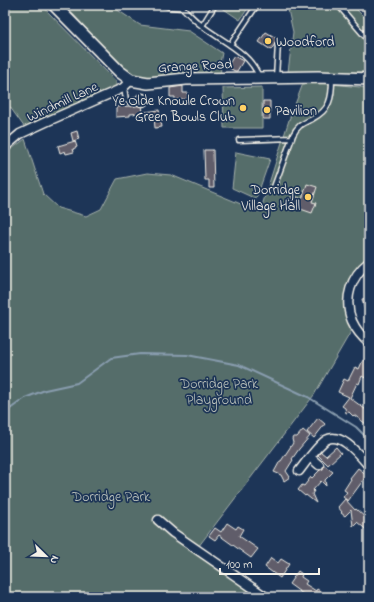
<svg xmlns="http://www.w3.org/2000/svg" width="374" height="602" font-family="'Indie Flower',sans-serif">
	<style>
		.green { fill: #556d6a; stroke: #a4afa9 }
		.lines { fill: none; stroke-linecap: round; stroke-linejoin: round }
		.stream { stroke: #899daf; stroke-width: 2 }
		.building { fill: #605d6b; stroke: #f4f1e8 }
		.lane-casing { stroke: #f4f1e8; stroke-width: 7 }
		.street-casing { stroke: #f4f1e8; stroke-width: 11 }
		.secondary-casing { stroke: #f4f1e8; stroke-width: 14 }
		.lane { stroke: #1d3557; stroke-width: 4 }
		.street { stroke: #1d3557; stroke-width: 8 }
		.secondary { stroke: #1d3557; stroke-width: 11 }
		.poi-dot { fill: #ffd166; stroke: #1d3557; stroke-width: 1.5 }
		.labels { text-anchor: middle; stroke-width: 3.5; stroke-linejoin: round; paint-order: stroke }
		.poi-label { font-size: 14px; fill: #f4f1e8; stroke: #1d3557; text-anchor: start }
		.street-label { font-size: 14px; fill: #f4f1e8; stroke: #1d3557 }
		.park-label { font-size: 14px; fill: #bcc3bc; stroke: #1d3557 }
	</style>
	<rect width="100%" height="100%" fill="#1d3557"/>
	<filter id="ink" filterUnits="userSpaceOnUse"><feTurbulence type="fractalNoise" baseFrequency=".025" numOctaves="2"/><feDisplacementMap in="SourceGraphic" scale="8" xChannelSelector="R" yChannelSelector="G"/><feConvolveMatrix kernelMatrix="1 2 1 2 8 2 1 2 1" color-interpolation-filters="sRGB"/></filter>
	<g filter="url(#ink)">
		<path class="green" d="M 5,5 L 41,5 L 116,81 L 116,86 L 25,128 L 5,100 Z
			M 65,5 L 110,5 L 140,25 L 189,31 L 222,53 L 220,63 L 221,74 L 155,78 L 134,77 L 119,65 Z
			M 218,5 L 250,5 L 240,20 Z
			M 287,5 L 352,5 L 369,22 L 369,72 L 288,72 L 293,32 Z
			M 304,81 L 369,88 L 369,258 L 349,282 L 353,328 L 314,395 L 195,551 L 263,597 L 5,597 L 5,154 L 25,139 L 43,194 L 58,208 L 86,216 L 101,209 L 117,179 L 147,173 L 171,175 L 260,212 L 289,120 Z
			M 262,87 L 262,128 L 224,128 L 223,88 Z
			M 236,152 L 270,159 L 256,199 L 232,188 Z"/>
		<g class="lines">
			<path class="stream" d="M 5,417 L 10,409 L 25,398 L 45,390 L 77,383 L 111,358 L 140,354 L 187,355 L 239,365 L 308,397 L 356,427 L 369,440"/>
		</g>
		<path class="building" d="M 266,32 L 278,39 L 271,50 L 259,42 Z
			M 234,56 L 243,61 L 237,71 L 235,71 L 227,67 Z
			M 183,86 L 183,93 L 188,93 L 188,99 L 175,100 L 175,97 L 170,97 L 170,88 Z
			M 263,101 L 270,101 L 270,119 L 263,119 Z
			M 142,105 L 143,113 L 130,114 L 130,116 L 116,117 L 116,107 L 130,106 L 130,107 Z
			M 159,110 L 162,127 L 155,128 L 154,117 L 146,118 L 145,112 Z
			M 77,131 L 79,139 L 73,141 L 71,133 Z
			M 75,141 L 77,147 L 73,149 L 74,152 L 66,154 L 65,151 L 60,153 L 58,146 Z
			M 204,150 L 213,150 L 214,188 L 209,188 L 209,180 L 205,180 Z
			M 307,184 L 317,187 L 312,202 L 316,203 L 312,213 L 289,205 L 292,195 L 302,199 Z
			M 369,298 L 369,319 L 367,319 L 362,299 Z
			M 363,360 L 369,363 L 369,370 L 365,378 L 362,376 L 359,384 L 357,383 L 350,398 L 369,412 L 369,421 L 366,424 L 354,415 L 353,416 L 349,412 L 346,413 L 345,408 L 342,406 L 349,397 L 338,392 L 344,379 L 348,381 L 355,367 L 359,369 Z
			M 318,418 L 325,424 L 314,438 L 307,432 Z
			M 303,430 L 310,436 L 299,449 L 292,459 L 293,460 L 286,471 L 290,477 L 284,481 L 281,475 L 274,472 L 280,461 L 281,461 L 293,443 L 292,439 L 293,437 L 297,437 Z
			M 336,447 L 341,453 L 328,465 L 318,455 L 321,452 L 326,456 Z
			M 324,465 L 333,472 L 325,480 L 326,486 L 321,481 L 313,490 L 314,491 L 312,494 L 316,503 L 306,495 L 305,496 L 298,490 L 302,485 L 304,486 L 311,477 L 312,478 L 320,470 L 323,469 Z
			M 358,468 L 367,475 L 348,501 L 343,497 L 347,492 L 344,490 L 351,479 L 350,478 Z
			M 345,499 L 355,510 L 356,509 L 369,521 L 369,532 L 357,522 L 353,526 L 351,510 L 345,516 L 341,513 L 342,512 L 338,507 Z
			M 227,523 L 236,529 L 238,526 L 243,529 L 239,536 L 258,549 L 251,558 L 219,535 L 215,540 L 209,536 L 215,528 L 221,532 Z
			M 271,558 L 278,563 L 281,559 L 289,564 L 280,578 L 265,567 Z
			M 298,571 L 302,574 L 301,577 L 307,581 L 305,584 L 316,591 L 317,589 L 329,597 L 307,597 L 289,584 Z"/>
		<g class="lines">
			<defs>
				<path id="lane" d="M 164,5 L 170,7 L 183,8
					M 182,5 L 183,8 C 189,14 194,20 201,25 C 221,41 250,52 259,77
					M 338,5 L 369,41
					M 202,26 L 215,5
					M 230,45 L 257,5
					M 276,77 L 278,44
					M 124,87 L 126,100 L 130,102 L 139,99
					M138 100a4 4 0 1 1 8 0a4 4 0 1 1-8 0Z
					M 239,140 L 292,138
					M 274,187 L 293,135 C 298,125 302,124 312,119 C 330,110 332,98 332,79"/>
				<path id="street" d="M 5,147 L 20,134 L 48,121 L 123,88 L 131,80
					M 369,262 C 351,276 343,299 352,321 C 356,330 362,337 369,343
					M 310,457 L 319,465
					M 299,471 C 306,462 317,446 326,440 C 341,431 360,456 369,466
					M 158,520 L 173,533 L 266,597"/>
				<path id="secondary" d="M 54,5 L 120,72 L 131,80 L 148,83 L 186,79 L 260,78 L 318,77 L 369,79"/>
			</defs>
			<use href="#lane" class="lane-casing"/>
			<use href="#street" class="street-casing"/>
			<use href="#secondary" class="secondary-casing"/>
			<use href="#lane" class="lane"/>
			<use href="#street" class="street"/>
			<use href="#secondary" class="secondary"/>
		</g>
	</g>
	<g class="poi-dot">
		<circle cx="268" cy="41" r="4"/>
		<circle cx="243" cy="108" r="4"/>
		<circle cx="267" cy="110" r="4"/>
		<circle cx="308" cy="197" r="4"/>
	</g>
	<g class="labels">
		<g class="poi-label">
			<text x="276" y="46">Woodford</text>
			<text x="235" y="105" text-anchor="end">Ye Olde Knowle Crown<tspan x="235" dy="16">Green Bowls Club</tspan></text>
			<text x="275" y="115">Pavilion</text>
			<text x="300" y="194" text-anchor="end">Dorridge<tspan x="300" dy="16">Village Hall</tspan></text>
		</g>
		<g class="street-label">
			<text transform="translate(195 65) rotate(-3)" y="5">Grange Road</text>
			<text transform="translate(62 101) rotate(-25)" y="5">Windmill Lane</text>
		</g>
		<g class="park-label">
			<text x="219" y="388">Dorridge Park<tspan x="219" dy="16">Playground</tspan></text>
			<text x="111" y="501">Dorridge Park</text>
		</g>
	</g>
	<rect width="374" height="602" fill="none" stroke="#1d3557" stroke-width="20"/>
	<rect x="10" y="10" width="354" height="582" fill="none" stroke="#f4f1e8" stroke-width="1.5" filter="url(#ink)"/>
	<g transform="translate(46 556) rotate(113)" stroke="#1d3557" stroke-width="3" paint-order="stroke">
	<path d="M0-3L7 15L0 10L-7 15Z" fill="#f4f1e8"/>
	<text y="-6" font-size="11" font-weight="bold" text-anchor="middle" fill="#f4f1e8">N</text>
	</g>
	<path d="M220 568v6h99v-6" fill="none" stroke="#f4f1e8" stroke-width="2"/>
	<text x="226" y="568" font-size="12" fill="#f4f1e8" stroke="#1d3557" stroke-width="3" paint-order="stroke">100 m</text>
</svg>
